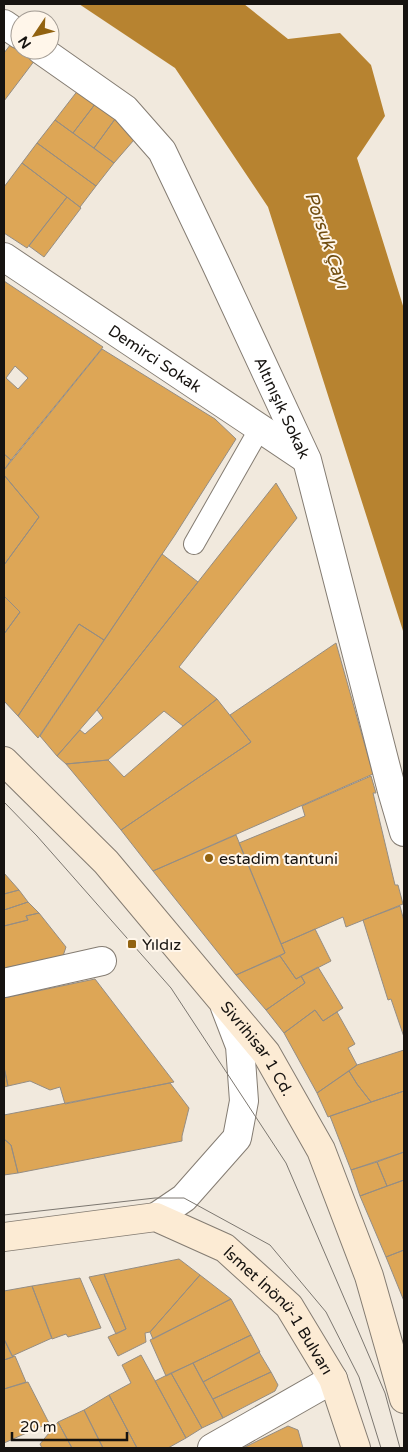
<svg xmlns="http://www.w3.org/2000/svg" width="408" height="1452" font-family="'Varela Round',sans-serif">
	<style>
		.water { fill: #b78330 }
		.building { fill: #dda656; stroke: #958d83; fill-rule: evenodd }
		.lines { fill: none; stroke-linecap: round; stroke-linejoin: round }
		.lane-casing { stroke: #847c72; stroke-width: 22 }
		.street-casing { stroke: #847c72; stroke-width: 30 }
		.secondary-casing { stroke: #847c72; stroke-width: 30 }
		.lane { stroke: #fff; stroke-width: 20 }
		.street { stroke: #fff; stroke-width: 28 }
		.secondary { stroke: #fcebd4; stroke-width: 28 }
		.tram { stroke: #7c7770; stroke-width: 1 }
		.poi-dot { fill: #926311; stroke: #fff6ea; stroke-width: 2 }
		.labels { text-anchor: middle; stroke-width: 4; stroke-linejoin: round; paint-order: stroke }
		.street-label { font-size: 16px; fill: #161310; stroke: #fff6ea }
		.poi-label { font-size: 16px; fill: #161310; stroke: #fff6ea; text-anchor: start }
		.water-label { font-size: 18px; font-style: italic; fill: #704c0e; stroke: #fff6ea }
	</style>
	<rect width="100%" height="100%" fill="#f1e9dd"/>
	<path class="water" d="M 79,4 L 244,4 L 288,39 L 340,33 L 371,65 L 385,116 L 357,158 L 404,309 L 404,634 L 268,207 L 175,68 Z"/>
	<path class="building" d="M 17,36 L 20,38 L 20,50 L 39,50 L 41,52 L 4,101 L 4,53 Z
		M 82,85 L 99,99 L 73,133 L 55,120 Z
		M 99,99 L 118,115 L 94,148 L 73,133 Z
		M 118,115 L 140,133 L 114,163 L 94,148 Z
		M 55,120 L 114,163 L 96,186 L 37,143 Z
		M 37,143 L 96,186 L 80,207 L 22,163 Z
		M 22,163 L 67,197 L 27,248 L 4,233 L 4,187 Z
		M 67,197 L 81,208 L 44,257 L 29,246 Z
		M 4,281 L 103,347 L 11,460 L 4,454 ZM 15,366 L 28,378 L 18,389 L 6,378 Z
		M 102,349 L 215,419 L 236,439 L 175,535 L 104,640 L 79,624 L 18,716 L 4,701 L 4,634 L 20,612 L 4,596 L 4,565 L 39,517 L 4,475 L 4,470 Z
		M 4,454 L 11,460 L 4,470 Z
		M 4,475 L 39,517 L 4,565 Z
		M 276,483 L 297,518 L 179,667 L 217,699 L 183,726 L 164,711 L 108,760 L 66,764 L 57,756 L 80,730 L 85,734 L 103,718 L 97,710 Z
		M 162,554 L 198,582 L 97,710 L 57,756 L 40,736 Z
		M 4,596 L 20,612 L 4,634 Z
		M 79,624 L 104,640 L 38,738 L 18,716 Z
		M 336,643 L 373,774 L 153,871 L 121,830 L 251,742 L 230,715 Z
		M 217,699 L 251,742 L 121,830 L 66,764 L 108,760 L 124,777 L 183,726 Z
		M 371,776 L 376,793 L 373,793 L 395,885 L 398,885 L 403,904 L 346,927 L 343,917 L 281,944 L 239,843 L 305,816 L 302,806 Z
		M 236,835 L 285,953 L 236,975 L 153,871 Z
		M 4,873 L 19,890 L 4,894 Z
		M 19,890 L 28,902 L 4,910 L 4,894 Z
		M 28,902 L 39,913 L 26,916 L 28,920 L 4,926 L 4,910 Z
		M 400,906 L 404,921 L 404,1037 L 391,999 L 388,1000 L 363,920 Z
		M 39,913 L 66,947 L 63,956 L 4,968 L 4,926 L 28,920 L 26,916 Z
		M 315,929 L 331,961 L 296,979 L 280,956 L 285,953 L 281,944 Z
		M 280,956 L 296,979 L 301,976 L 305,983 L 266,1010 L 236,975 Z
		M 318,967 L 343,1008 L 323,1021 L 315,1010 L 284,1033 L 266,1010 L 305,983 L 301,976 Z
		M 95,979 L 174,1082 L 65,1104 L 60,1087 L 50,1090 L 30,1081 L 8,1086 L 4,1067 L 4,998 Z
		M 315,1010 L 323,1021 L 337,1012 L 355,1044 L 348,1048 L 357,1065 L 317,1093 L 284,1033 Z
		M 404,1050 L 404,1091 L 371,1102 L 357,1084 L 349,1071 L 357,1065 Z
		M 4,1067 L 8,1086 L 4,1087 Z
		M 349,1071 L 357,1084 L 371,1102 L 328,1117 L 317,1093 Z
		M 170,1083 L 189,1108 L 182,1136 L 182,1141 L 18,1173 L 11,1145 L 4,1139 L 4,1115 Z
		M 404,1091 L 404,1152 L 351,1170 L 330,1116 Z
		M 4,1139 L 11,1145 L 18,1173 L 4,1175 Z
		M 404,1152 L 404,1180 L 387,1186 L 377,1162 Z
		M 377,1162 L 387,1186 L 360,1196 L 351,1170 Z
		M 404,1180 L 404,1250 L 386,1257 L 360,1196 Z
		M 404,1250 L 404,1301 L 386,1257 Z
		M 179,1259 L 200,1275 L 150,1332 L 145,1333 L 146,1342 L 118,1356 L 108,1337 L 126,1329 L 104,1274 Z
		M 104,1274 L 126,1329 L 116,1334 L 89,1277 Z
		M 200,1275 L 231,1299 L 153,1339 L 150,1332 Z
		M 80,1278 L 101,1328 L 68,1337 L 66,1334 L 52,1339 L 32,1286 Z
		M 32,1286 L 52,1338 L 12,1356 L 4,1339 L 4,1291 Z
		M 231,1299 L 251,1335 L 166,1376 L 150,1340 Z
		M 251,1335 L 260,1352 L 203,1382 L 193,1363 Z
		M 4,1339 L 13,1357 L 4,1360 Z
		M 259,1352 L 271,1372 L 213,1399 L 203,1382 Z
		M 141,1355 L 186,1438 L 168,1448 L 137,1448 L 109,1395 L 131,1383 L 122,1365 Z
		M 15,1356 L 26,1382 L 4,1389 L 4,1360 Z
		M 193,1363 L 223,1418 L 202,1428 L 171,1373 Z
		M 271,1372 L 278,1385 L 275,1391 L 223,1418 L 213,1399 Z
		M 171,1373 L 202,1428 L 186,1438 L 155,1381 Z
		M 28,1382 L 49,1423 L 4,1443 L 4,1389 Z
		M 109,1395 L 137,1448 L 103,1448 L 84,1410 Z
		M 84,1410 L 103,1448 L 72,1448 L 58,1422 Z
		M 58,1422 L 72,1448 L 42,1448 L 40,1444 Z
		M 288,1426 L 298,1430 L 303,1448 L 243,1448 Z"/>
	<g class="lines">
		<defs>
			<path id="lane" d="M 194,544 L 260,428"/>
			<g id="street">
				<path d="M 4,24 L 20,35"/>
				<path id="s1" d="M 41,50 L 125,109 L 162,151 L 215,262 L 307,460 L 392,791 L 404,832"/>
				<path id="s2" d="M 4,257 L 306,459"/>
				<path d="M 4,983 L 102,961"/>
				<path d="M 156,1217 L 184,1198 L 237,1138 L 244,1101 L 240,1046 L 225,1007"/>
				<path d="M 212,1448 L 333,1379"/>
			</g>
			<g id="secondary">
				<path id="s3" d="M 4,761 L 106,862 L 266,1053 L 321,1150 L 369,1276 L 404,1399"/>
				<path id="s4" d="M 4,1237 L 156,1217 L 225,1248 L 289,1306 L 333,1379 L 356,1448"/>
			</g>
		</defs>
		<use href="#lane" class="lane-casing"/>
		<use href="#street" class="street-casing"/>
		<use href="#secondary" class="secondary-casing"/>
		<use href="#lane" class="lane"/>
		<use href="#street" class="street"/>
		<use href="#secondary" class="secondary"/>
		<path class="tram" d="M 4,802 L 37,836 L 171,988 L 286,1163 L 385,1393 L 400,1448
			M 4,1215 L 155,1198 L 184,1198 L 270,1245 L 326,1312 L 359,1377 L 381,1448"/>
	</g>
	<g class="poi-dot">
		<circle cx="209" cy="858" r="5"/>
		<rect x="127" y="939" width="10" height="10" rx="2.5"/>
	</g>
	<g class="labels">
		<g class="street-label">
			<text dy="6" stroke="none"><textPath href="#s2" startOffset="182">Demirci Sokak</textPath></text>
			<text dy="6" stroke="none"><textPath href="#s1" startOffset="442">Altınışık Sokak</textPath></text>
			<text dy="6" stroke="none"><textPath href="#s3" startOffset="384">Sivrihisar 1 Cd.</textPath></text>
			<text dy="6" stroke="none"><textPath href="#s4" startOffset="312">İsmet İnönü-1 Bulvarı</textPath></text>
		</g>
		<g class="poi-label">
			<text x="219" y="864">estadim tantuni</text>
			<text x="142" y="950">Yıldız</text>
		</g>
		<g class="water-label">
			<text transform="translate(327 240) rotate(71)" y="6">Porsuk Çayı</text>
		</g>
	</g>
	<rect width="408" height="1452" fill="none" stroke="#161310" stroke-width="10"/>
	<g transform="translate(35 35) rotate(235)"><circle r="24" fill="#fff6ea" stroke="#a29b93"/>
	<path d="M0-4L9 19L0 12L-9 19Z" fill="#926311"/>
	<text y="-8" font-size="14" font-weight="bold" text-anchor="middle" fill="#161310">N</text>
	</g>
	<path d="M12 1432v8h115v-8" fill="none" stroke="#161310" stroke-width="2.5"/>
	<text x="20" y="1432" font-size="15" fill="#161310" stroke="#fff6ea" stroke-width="4" paint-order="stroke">20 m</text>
</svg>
